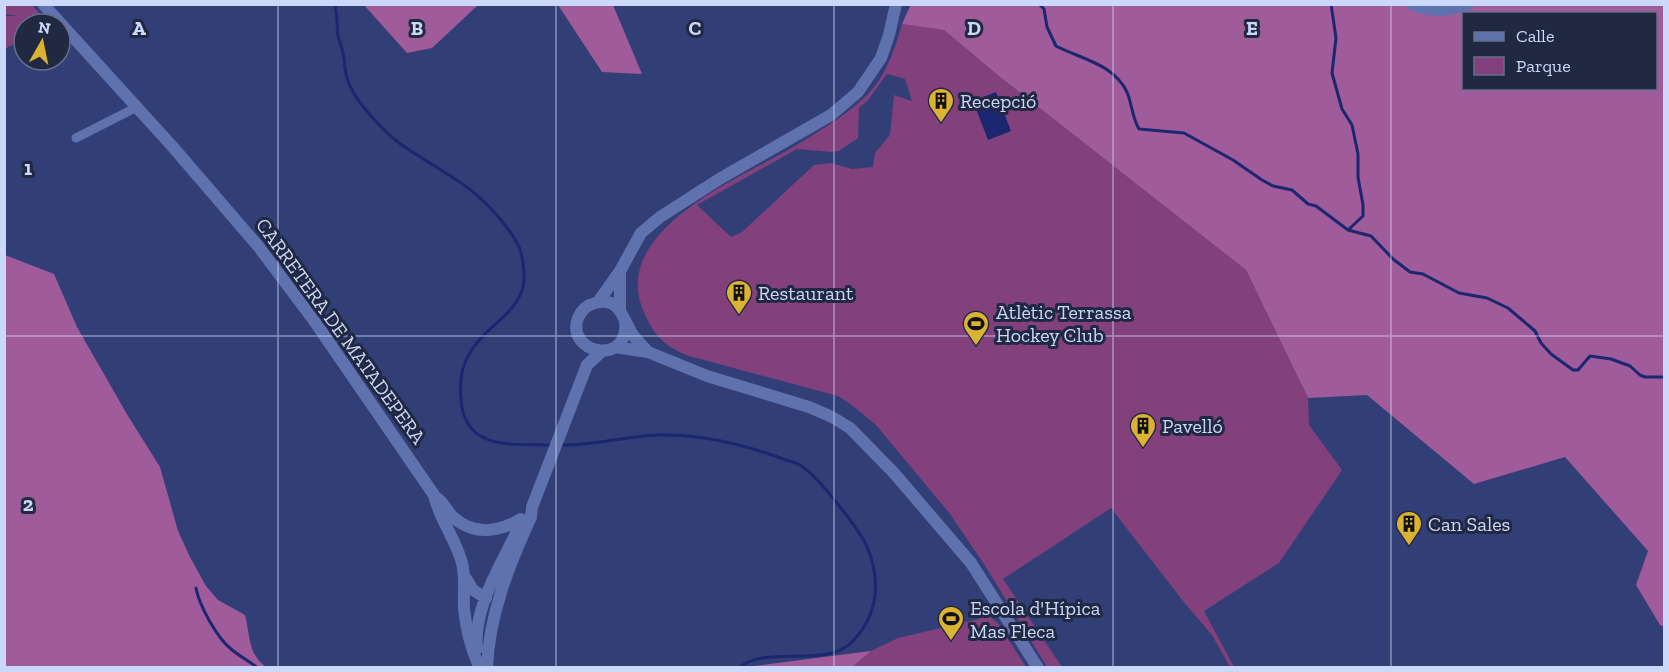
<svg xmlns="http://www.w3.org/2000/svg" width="1669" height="672" font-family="'Zilla Slab',serif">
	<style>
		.green { fill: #82407d; fill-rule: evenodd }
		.forest { fill: #a05b9b; fill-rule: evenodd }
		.water { fill: #1b276e }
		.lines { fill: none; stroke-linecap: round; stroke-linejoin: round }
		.stream { stroke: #1b276e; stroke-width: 3 }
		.street { stroke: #6072ae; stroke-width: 9 }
		.secondary { stroke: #6072ae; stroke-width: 12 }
		.grid { fill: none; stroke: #ccd8f9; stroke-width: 1.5; stroke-opacity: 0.55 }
		.labels { text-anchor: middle; stroke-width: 6; stroke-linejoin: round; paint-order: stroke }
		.poi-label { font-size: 20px; fill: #ccd8f9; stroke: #212942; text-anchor: start }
		.street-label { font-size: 20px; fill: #ccd8f9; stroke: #212942 }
		.grid-label { font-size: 20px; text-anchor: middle; font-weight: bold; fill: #ccd8f9; stroke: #212942; stroke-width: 6; stroke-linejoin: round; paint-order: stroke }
	</style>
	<rect width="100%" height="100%" fill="#313f76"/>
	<path class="green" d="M 5,4 L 32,5 L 46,21 L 42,24 L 34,24 L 30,21 L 32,24 L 24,24 L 24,38 L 5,49 L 5,16 L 18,16 L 5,14 Z
		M 902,24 L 944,30 L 1000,77 L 1246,270 L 1308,398 L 1309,425 L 1342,470 L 1279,563 L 1204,611 L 1234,667 L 1230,667 L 1212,635 L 1183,601 L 1111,508 L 1003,579 L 1062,667 L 1047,667 L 984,564 L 950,514 L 876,425 L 853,406 L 838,396 L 689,356 C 664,346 654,336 643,310 C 610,229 743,177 795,146 C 818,132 843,117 863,99 C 885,79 894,52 902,24 ZM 887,74 L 905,79 L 912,101 L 894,95 L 890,135 L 875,153 L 873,167 L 852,169 L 831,163 L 814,165 L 742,232 L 731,237 L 697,205 L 797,149 L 831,152 L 839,151 L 858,138 L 859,108 L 868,100 Z
		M 986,614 L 998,623 L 1026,667 L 747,668 L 871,651 L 898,638 L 979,619 Z"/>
	<path class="forest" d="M 911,4 L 1664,5 L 1664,627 L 1660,625 L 1636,585 L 1648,551 L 1565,457 L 1474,484 L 1367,395 L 1308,398 L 1246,270 L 1000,77 L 944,30 L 902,24 ZM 1464,14 L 1656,14 L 1656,88 L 1464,88 Z
		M 364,5 L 478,5 L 432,48 L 407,53 Z
		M 558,5 L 613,5 L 642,74 L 602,72 Z
		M 5,255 L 54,274 L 77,327 L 128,416 L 160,467 L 178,531 L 190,557 L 206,586 L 218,600 L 245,615 C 250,634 248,655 266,667 L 5,667 Z
		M 871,651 L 852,667 L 747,667 Z"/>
	<path class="water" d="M 996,92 L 1011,131 L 988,140 L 973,101 Z"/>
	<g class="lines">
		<path class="stream" d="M 335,4 C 337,15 337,26 338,36 C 340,43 343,51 344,58 C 345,71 346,80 353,92 C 363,109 386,134 402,145 C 442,173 474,184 505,225 C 511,233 519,243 521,253 C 524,263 526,283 521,293 C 511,317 484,329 471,351 C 461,366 459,381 461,399 C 464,451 513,444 552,445
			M 1039,4 L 1044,9 L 1047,27 L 1056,46 C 1081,59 1114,64 1127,92 C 1132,104 1132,117 1139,129 L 1184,133 L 1233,160 L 1262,180 L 1273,186 L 1292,190 L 1308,204 L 1316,206 L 1348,230 L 1371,236 L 1393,259 L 1410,272 L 1423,274 L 1459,293 L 1487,298 L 1508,308 L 1535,331 L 1541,343 L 1551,354 L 1573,370 L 1578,370 L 1590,356 L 1611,359 L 1630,366 L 1640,375 L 1645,377 L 1664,377
			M 1331,4 L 1336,38 L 1332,73 L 1342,109 L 1352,125 L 1358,154 L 1358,177 L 1363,205 L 1363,216 L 1348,230
			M 559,445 C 593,446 625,436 658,435 C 701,434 743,444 783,459 C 788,461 795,462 800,465 C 817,475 861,531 868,549 C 881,583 878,615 852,642 C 826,669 765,644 739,668
			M 196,588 C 199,605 217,638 231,649 C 239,656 249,661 258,668"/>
		<path class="street" d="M 76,138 L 137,107"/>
		<path class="secondary" d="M 43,4 L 172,146 L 258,246 L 315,322 L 434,495 C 439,519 456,539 462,563 C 466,579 463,593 464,609 C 466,629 471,648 479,667
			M 1412,4 C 1430,13 1449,11 1468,4
			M 620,271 L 620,309
			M 598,302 L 620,271 L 641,233 L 660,217 L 721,178 L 831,115 L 858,92 L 881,58 L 889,35 L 896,4
			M 625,321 C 630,367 565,354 578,318 C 581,311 587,305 595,303 C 621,296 622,319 633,335 C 637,341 643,346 648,352
			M 615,347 L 648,352 L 707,376 L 809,407 L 832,417 L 850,428 L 894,473 L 971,563 L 1038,668
			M 437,498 C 444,503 447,511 453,517 C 474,536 499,532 521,519
			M 465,577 L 473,590 L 486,598
			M 477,649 C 473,608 500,567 517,531
			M 487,668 C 489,615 509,565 531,517 L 532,507 L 587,365 L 602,351"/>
	</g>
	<path class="grid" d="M 278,4 L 278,668M 556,4 L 556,668M 834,4 L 834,668M 1113,4 L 1113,668M 1391,4 L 1391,668M 4,336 L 1664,336"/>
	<defs>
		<symbol id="building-pin" viewBox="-11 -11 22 30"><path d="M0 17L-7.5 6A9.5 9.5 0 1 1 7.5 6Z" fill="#dbb233" stroke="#212942"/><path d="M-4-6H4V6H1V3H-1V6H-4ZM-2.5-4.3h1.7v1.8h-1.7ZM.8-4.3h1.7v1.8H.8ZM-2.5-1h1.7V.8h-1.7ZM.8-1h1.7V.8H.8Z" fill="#111"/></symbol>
		<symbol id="stadium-pin" viewBox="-11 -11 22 30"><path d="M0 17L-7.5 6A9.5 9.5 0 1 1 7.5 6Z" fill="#dbb233" stroke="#212942"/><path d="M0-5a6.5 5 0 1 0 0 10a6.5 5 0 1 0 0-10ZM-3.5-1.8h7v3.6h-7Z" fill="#111"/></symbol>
	</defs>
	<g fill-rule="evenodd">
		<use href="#building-pin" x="926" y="86" width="30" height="40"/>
		<use href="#building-pin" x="724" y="278" width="30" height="40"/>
		<use href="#stadium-pin" x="961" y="309" width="30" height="40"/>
		<use href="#building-pin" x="1128" y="411" width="30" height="40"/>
		<use href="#building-pin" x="1394" y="509" width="30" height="40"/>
		<use href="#stadium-pin" x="936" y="604" width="30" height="40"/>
	</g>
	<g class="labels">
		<g class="poi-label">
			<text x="960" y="108">Recepció</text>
			<text x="758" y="300">Restaurant</text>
			<text x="996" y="319">Atlètic Terrassa<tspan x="996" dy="23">Hockey Club</tspan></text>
			<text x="1162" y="433">Pavelló</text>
			<text x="1428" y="531">Can Sales</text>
			<text x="970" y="615">Escola d'Hípica<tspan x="970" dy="23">Mas Fleca</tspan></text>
		</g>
		<g class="street-label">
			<text transform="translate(341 331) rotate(54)" y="7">CARRETERA DE MATADEPERA</text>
		</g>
	</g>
	<g class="grid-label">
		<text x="139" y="35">A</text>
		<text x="417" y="35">B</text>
		<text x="695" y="35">C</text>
		<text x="974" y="35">D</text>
		<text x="1252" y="35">E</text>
		<text x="28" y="175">1</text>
		<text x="28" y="511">2</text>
	</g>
	<rect width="1669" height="672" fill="none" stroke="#ccd8f9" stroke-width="12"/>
	<rect x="1462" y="12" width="195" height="78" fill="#212942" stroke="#656f8b" stroke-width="1.5"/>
	<rect x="1474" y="32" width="30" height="9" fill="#6072ae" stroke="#656f8b" stroke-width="1.5"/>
	<text x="1516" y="42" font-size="18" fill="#ccd8f9">Calle</text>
	<rect x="1474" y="57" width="30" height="18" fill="#82407d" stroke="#656f8b" stroke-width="1.5"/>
	<text x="1516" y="72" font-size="18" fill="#ccd8f9">Parque</text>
	<g transform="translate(42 42) rotate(9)"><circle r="28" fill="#212942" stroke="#656f8b" stroke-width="1.5"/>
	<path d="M0-4.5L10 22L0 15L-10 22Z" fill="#dbb233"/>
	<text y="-9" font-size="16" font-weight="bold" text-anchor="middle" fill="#ccd8f9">N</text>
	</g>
</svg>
